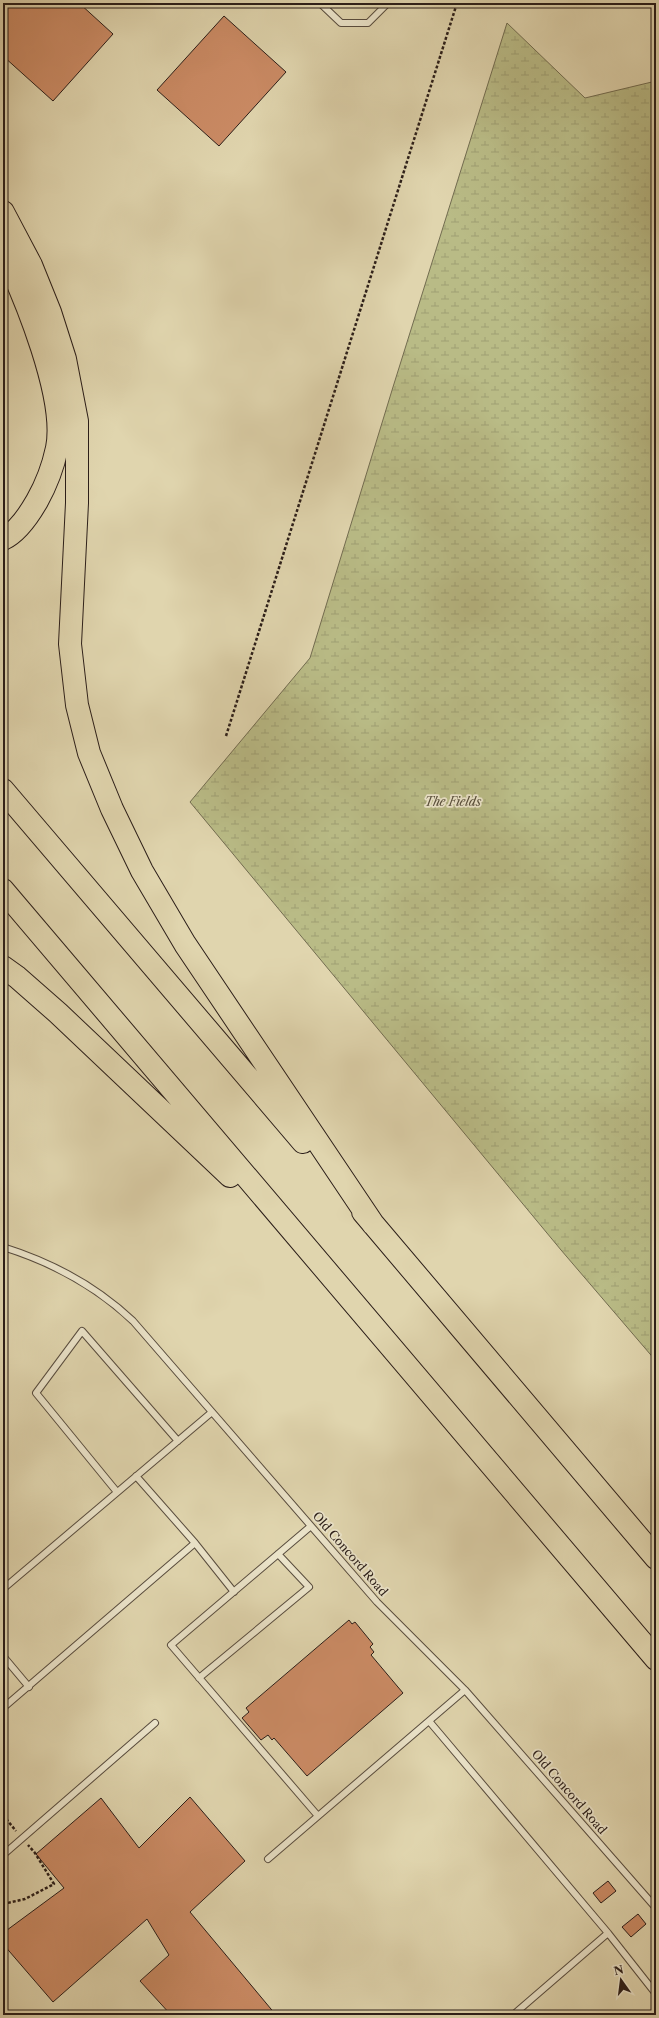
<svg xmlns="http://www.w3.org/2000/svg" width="659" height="2018" font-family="'Libre Caslon Text',serif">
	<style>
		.wetland { fill: url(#wetland-marsh); stroke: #726c50 }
		.building { fill: #cb8b65; stroke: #2b1e19 }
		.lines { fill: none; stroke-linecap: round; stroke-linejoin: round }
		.lane-casing { stroke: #584c3e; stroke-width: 8 }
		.highway-casing { stroke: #2b1e19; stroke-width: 24 }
		.path { stroke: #2b1e19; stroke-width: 2.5; stroke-dasharray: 3 2; stroke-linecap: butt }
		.lane { stroke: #ebe4ca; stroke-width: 6 }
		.highway { stroke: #e0d5ae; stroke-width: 22 }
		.labels { text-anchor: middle; stroke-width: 3.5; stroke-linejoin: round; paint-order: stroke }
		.park-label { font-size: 12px; font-style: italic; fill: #564d3a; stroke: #ebe4ca }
		.street-label { font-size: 12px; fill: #2b1e19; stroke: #ebe4ca }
	</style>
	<defs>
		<pattern id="wetland-marsh" width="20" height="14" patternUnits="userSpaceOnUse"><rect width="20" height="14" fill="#b9bb86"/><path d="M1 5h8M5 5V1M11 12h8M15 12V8" fill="none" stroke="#9fa073"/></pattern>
	</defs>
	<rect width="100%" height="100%" fill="#e0d5ae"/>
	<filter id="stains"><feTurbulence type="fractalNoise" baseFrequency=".005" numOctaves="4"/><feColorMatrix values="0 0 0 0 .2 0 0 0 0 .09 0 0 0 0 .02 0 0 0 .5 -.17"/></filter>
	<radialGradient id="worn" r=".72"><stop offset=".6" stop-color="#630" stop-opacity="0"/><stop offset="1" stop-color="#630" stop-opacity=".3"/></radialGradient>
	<path class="wetland" d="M 507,23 L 585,98 L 656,81 L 656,1361 L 561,1250 L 190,802 L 310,658 L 393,387 Z"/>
	<path class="building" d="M 3,3 L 79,3 L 113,34 L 53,101 L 3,56 Z
		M 224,16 L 286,72 L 219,146 L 157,90 Z
		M 349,1620 L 352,1624 L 355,1622 L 373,1644 L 370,1647 L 374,1652 L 371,1655 L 403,1693 L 307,1776 L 274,1738 L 272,1740 L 268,1735 L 261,1740 L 242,1718 L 249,1712 L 246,1708 Z
		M 190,1797 L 245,1861 L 190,1912 L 276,2015 L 171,2015 L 140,1981 L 169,1955 L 147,1919 L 53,2002 L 3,1944 L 3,1933 L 64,1888 L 36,1854 L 101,1798 L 139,1848 Z
		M 608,1881 L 616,1891 L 601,1903 L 593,1893 Z
		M 638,1914 L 646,1924 L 631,1937 L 622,1927 Z"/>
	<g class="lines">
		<defs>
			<path id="lane" d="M 320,3 L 341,23 L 368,23 L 388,3
				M 3,1247 C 51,1262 96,1286 133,1321 L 377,1602 L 465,1690 L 656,1908
				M 117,1492 L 36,1393 L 82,1331 L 178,1441
				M 311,1526 L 171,1645 L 318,1816
				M 195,1543 L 234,1592
				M 3,1589 L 212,1412
				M 3,1656 L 29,1687
				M 199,1678 L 309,1587 L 278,1554
				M 3,1708 L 195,1543 L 136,1476
				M 429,1721 L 608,1933
				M 3,1855 L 155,1723
				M 268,1859 L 465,1690
				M 513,2015 L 608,1933 L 656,1994"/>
			<path id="highway" d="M 3,212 L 31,265 L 50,312 L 65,359 L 77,421 L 77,503 L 70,644 L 77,705 L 89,753 L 112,809 L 142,871 L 185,944 L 373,1224
				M 3,251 C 25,297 67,398 57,448 C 53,467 46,485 37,501 C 29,515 18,532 3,539
				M 3,790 L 303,1142
				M 3,890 L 656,1659
				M 3,967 L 17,977 L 58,1013 L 230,1176
				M 363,1212 L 656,1558"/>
		</defs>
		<use href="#lane" class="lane-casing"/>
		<use href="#highway" class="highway-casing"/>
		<path class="path" d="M 226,736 L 457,3
			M 3,1815 L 16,1831
			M 3,1904 L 25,1899 L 54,1884 L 35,1853 L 28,1845"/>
		<use href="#lane" class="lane"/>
		<use href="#highway" class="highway"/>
	</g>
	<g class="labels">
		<g class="park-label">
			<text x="453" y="806">The Fields</text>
		</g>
		<g class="street-label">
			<text transform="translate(350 1554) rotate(49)" y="4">Old Concord Road</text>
			<text transform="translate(569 1792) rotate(49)" y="4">Old Concord Road</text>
		</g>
	</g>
	<rect width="659" height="2018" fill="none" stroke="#e0d5ae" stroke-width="16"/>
	<rect x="4" y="4" width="651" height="2010" fill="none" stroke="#2b1e19" stroke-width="2"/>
	<rect x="8" y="8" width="643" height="2002" fill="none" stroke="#2b1e19"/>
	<g transform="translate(621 1980) rotate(346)" stroke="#ebe4ca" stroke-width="3" paint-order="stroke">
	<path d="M0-3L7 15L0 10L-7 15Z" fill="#2b1e19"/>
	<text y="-6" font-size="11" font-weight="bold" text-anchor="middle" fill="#2b1e19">N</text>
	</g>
	<rect width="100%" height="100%" filter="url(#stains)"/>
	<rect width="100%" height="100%" fill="url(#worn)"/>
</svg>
